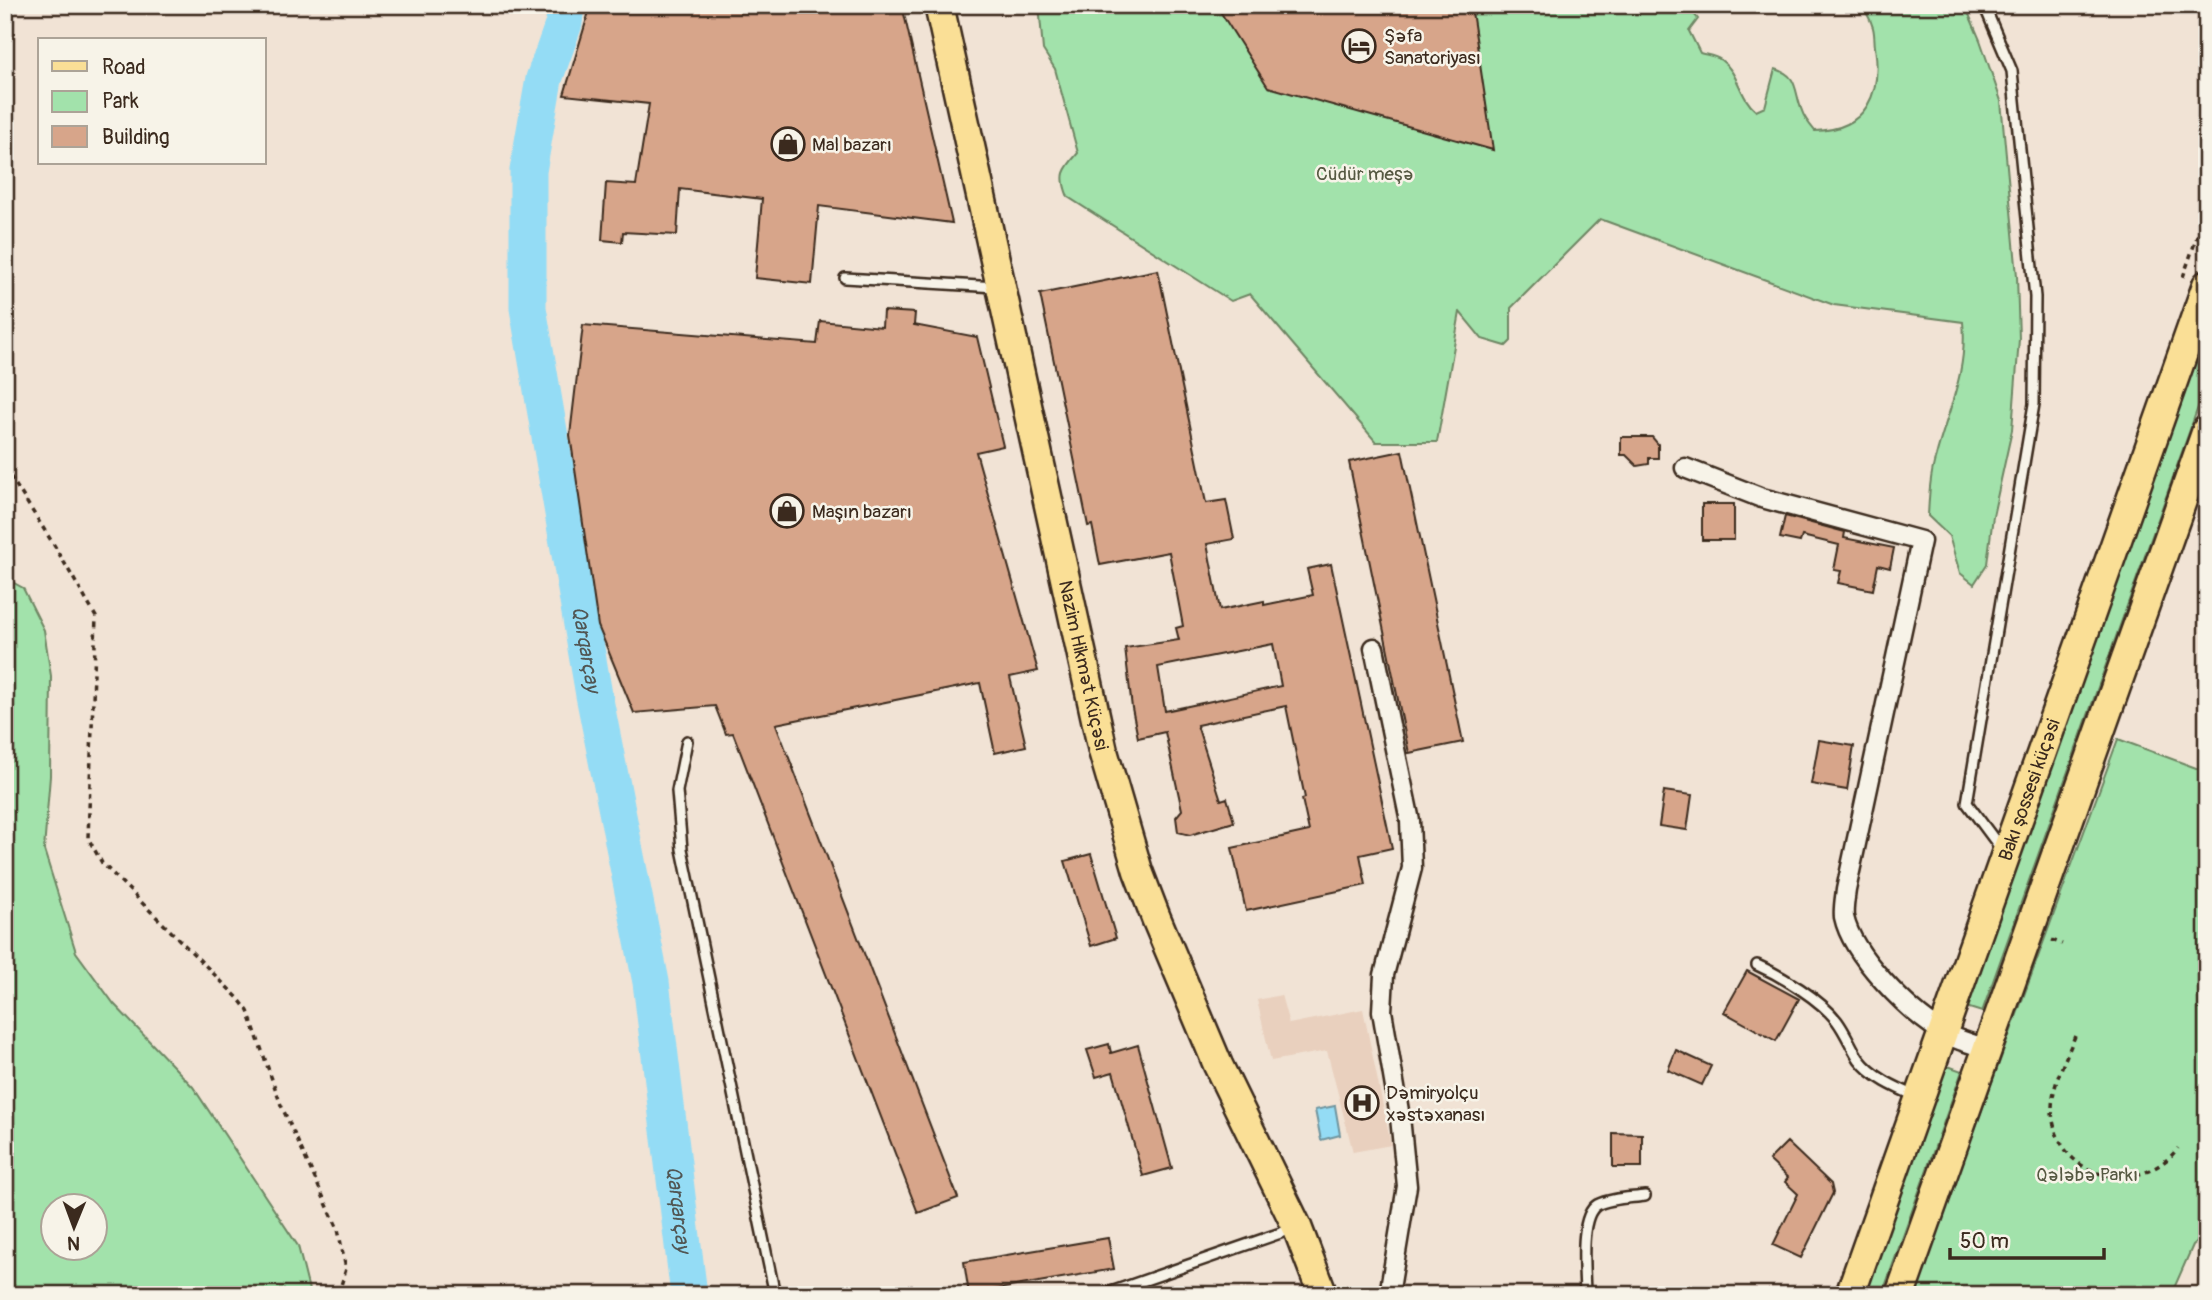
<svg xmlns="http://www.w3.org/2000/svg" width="2212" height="1300" font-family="Pangolin,sans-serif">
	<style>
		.built { fill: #e9d0be }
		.green { fill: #a2e2ab; stroke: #6e8664; stroke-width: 2; fill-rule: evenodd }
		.water { fill: #94dcf5; stroke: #70959f; stroke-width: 2 }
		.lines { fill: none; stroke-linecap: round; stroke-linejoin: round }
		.river { stroke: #94dcf5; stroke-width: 37 }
		.building { fill: #d7a58a; stroke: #3b2a1e; stroke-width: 2; fill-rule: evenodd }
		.lane-casing { stroke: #3b2a1e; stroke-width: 14 }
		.street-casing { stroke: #3b2a1e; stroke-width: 23 }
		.primary-casing { stroke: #3b2a1e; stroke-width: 33 }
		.path { stroke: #3b2a1e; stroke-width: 3.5; stroke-dasharray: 5 5; stroke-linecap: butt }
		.lane { stroke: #f7f3e8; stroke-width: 9 }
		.street { stroke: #f7f3e8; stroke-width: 18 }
		.primary { stroke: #fadf96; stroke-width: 28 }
		.labels { text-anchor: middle; stroke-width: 5; stroke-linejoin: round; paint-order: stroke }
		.poi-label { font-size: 19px; fill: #3b2a1e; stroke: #f7f3e8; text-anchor: start }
		.park-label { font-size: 19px; fill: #555841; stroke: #f7f3e8 }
		.street-label { font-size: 19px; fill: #3b2a1e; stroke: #f7f3e8 }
		.water-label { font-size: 21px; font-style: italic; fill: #515654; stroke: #f7f3e8 }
	</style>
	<rect width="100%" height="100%" fill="#f1e3d5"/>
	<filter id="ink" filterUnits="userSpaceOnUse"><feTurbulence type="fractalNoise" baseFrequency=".0143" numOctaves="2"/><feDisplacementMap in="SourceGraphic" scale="14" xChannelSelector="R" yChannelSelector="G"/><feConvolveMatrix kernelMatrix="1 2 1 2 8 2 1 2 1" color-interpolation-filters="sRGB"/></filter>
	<g filter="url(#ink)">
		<path class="built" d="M 1281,995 L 1289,1024 L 1363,1009 L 1391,1145 L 1353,1152 L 1327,1051 L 1271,1061 L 1257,1000 Z"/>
		<path class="green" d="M 1039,5 L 1687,5 L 1698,19 L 1689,31 L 1700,53 C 1707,55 1716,56 1721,60 C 1739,73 1739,97 1756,111 L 1765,107 L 1775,69 C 1799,75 1794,92 1802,111 C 1804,118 1810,125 1815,131 C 1867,130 1882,93 1875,47 C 1874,40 1875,31 1872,25 C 1870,18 1865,11 1862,5 L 1965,5 L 1980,40 L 2001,101 L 2017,276 L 2019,339 L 2012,430 L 1993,516 L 1987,564 L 1974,584 L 1960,573 L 1949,536 L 1928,516 C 1929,496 1930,475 1936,456 C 1948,410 1968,371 1963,322 L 1834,305 L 1600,219 L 1511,308 L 1511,341 L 1506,346 L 1482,339 L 1460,312 L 1437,442 L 1376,442 L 1250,294 L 1231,301 L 1068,197 C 1059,175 1063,170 1078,153 L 1055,69 L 1043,50 Z
			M 2207,324 L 2207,382 L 1982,1012 L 1963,1006 Z
			M 5,578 L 23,588 L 44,630 L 51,676 L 50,776 L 44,850 L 76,952 L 114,1004 L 193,1087 L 298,1246 L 309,1290 L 309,1295 L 5,1295 ZM 52,1206 L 94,1206 L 94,1248 L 52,1248 Z
			M 2118,739 L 2207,772 L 2207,1234 L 2193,1245 L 2171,1295 L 1914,1295 Z
			M 1945,1065 L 1962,1071 L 1882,1295 L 1863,1295 Z"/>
		<path class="water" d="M 1335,1106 L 1340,1135 L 1321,1140 L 1315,1110 Z"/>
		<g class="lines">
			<path class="river" id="s1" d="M 566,5 L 564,23 L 544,79 L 528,171 L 528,308 L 594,695 L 651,982 L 689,1295"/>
		</g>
		<path class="building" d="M 591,5 L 902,5 L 952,223 L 819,206 L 812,284 L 755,278 L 762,199 L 680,189 L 677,235 L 623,232 L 622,242 L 602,240 L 606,183 L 636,185 L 649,104 L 564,95 Z
			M 1216,5 L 1471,5 L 1493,150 L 1268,87 Z
			M 1158,270 L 1206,503 L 1226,500 L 1234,539 L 1207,544 L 1220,610 L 1264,601 L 1264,605 L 1313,595 L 1307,569 L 1331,564 L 1392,848 L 1360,855 L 1366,885 L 1246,911 L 1232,848 L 1309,831 L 1302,799 L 1305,798 L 1286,706 L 1197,725 L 1221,800 L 1227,798 L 1234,822 L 1190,835 L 1178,832 L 1176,817 L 1182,810 L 1165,732 L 1138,738 L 1132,708 L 1125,648 L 1179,640 L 1176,628 L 1183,626 L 1169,552 L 1100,565 L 1092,525 L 1088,526 L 1040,294 ZM 1273,644 L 1281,686 L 1165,711 L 1158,667 Z
			M 883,311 L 915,313 L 914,325 L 977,337 L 1003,446 L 976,452 L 1038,671 L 1010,677 L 1026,746 L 995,753 L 980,683 L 776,724 L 958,1198 L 918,1213 L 733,733 L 726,734 L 715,706 L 634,713 L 598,626 L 570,435 L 583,325 L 817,344 L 820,321 L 882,327 Z
			M 1621,437 L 1652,437 L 1658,444 L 1658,458 L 1649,458 L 1649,464 L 1637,466 L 1626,455 L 1621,455 Z
			M 1402,451 L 1463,742 L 1409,753 L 1349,462 Z
			M 1702,504 L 1734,504 L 1734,540 L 1702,540 Z
			M 1785,516 L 1845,532 L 1844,538 L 1894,548 L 1890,568 L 1878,565 L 1873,590 L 1838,583 L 1841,571 L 1834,570 L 1839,545 L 1802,536 L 1800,542 L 1780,538 Z
			M 1819,740 L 1854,746 L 1847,790 L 1811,784 Z
			M 1664,791 L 1692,795 L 1687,830 L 1659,826 Z
			M 1091,854 L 1116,938 L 1091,946 L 1065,861 Z
			M 1747,971 L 1799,999 L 1776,1041 L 1724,1012 Z
			M 1109,1044 L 1111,1053 L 1138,1045 L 1172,1168 L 1143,1176 L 1113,1072 L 1096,1077 L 1087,1050 Z
			M 1676,1050 L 1711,1066 L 1702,1085 L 1668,1070 Z
			M 1613,1133 L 1642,1134 L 1642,1167 L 1613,1167 Z
			M 1787,1142 L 1831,1184 L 1833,1193 L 1801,1258 L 1773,1245 L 1798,1194 L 1785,1182 L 1788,1178 L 1769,1160 Z
			M 1108,1238 L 1114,1269 L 969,1294 L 964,1262 Z"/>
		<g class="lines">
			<defs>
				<path id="lane" d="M 1984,5 L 2012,71 L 2035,297 L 2034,404 L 1967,803 L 2002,850
					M 845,278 L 996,287
					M 687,741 L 677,791 L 682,849 L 775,1295
					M 1757,965 C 1782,976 1820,999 1837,1021 C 1846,1033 1851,1047 1859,1059 C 1873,1078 1897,1088 1918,1097
					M 1102,1295 L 1295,1228
					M 1585,1295 C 1585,1274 1578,1217 1597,1205 C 1610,1198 1631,1198 1645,1196"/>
				<path id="street" d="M 1685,468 L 1762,498 L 1921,541 L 1846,890 C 1845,898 1843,909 1844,917 C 1852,955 1908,1011 1941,1031 C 1954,1040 1972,1043 1986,1049
					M 1374,648 L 1410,821 L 1412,868 L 1384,975 L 1382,1011 L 1400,1117 L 1407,1186 L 1389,1295"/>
				<g id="primary">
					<path id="s2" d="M 939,5 L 1103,751 L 1138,871 L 1156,918 L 1218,1065 L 1297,1227 L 1323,1295"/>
					<path id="s3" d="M 1850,1295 L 2207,285"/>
					<path d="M 1900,1295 L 2207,430"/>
				</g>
			</defs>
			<use href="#lane" class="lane-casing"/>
			<use href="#street" class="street-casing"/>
			<use href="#primary" class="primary-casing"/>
			<path class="path" d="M 2183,277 L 2207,208
				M 5,468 L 54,545 L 96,617 L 88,838 L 102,863 L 238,998 L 248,1011 L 281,1105 L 338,1229 L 346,1269 L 338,1295
				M 2197,532 L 2202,540 L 2201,564 L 2207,584
				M 2052,940 L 2062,944
				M 2075,1036 C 2064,1064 2046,1094 2054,1125 C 2068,1183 2143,1194 2178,1148"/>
			<use href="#lane" class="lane"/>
			<use href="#street" class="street"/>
			<use href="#primary" class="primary"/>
		</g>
	</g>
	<defs>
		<symbol id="hotel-ring" viewBox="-11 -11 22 22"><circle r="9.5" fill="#f7f3e8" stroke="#3b2a1e" stroke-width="1.5"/><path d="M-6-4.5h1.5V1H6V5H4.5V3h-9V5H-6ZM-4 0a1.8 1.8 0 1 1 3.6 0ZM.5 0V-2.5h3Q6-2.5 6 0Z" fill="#3b2a1e"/></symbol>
		<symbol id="shop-ring" viewBox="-11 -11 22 22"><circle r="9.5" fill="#f7f3e8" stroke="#3b2a1e" stroke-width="1.5"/><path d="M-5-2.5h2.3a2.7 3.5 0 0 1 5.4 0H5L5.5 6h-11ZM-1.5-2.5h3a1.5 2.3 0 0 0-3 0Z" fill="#3b2a1e"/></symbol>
		<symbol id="hospital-ring" viewBox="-11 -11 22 22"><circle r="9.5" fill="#f7f3e8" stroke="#3b2a1e" stroke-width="1.5"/><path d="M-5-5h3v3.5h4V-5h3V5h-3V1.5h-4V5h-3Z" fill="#3b2a1e"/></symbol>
	</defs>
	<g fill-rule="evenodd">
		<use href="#hotel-ring" x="1340" y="27" width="38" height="38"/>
		<use href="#shop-ring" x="769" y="125" width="38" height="38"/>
		<use href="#shop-ring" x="768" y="492" width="38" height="38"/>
		<use href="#hospital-ring" x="1343" y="1084" width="38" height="38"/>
	</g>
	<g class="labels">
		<g class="poi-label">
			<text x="1384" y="42">Şəfa<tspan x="1384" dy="22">Sanatoriyası</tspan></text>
			<text x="812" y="151">Mal bazarı</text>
			<text x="812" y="518">Maşın bazarı</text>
			<text x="1386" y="1099">Dəmiryolçu<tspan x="1386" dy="22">xəstəxanası</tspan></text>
		</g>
		<g class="park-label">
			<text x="1365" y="180">Cüdür meşə</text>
			<text x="2087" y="1181">Qələbə Parkı</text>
		</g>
		<g class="street-label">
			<text dy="7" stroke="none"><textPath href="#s2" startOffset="676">Nazim Hikmət Küçəsi</textPath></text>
			<text dy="7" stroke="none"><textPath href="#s3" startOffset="536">Bakı şossesi küçəsi</textPath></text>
		</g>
		<g class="water-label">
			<text dy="7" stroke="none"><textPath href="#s1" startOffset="654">Qarqarçay</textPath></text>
			<text dy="7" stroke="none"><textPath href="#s1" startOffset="1222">Qarqarçay</textPath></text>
		</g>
	</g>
	<rect width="2212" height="1300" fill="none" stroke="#f7f3e8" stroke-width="28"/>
	<rect x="14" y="14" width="2184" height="1272" fill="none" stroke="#3b2a1e" stroke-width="2.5" filter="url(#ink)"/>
	<rect x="38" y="38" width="228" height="126" fill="#f7f3e8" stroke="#aca397" stroke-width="2"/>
	<rect x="52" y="61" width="35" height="10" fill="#fadf96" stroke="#aca397" stroke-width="2"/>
	<text x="102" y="74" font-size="21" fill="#3b2a1e">Road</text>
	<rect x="52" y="91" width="35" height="21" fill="#a2e2ab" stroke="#aca397" stroke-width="2"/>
	<text x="102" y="108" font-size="21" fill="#3b2a1e">Park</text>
	<rect x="52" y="126" width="35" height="21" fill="#d7a58a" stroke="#aca397" stroke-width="2"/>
	<text x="102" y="144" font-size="21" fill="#3b2a1e">Building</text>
	<g transform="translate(74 1227) rotate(181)"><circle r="33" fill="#f7f3e8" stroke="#aca397" stroke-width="2"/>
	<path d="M0-5L12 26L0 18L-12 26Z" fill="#3b2a1e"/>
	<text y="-10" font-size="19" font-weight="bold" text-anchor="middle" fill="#3b2a1e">N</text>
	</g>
	<path d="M1950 1248v10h154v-10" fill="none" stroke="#3b2a1e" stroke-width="3.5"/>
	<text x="1960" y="1248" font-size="21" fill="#3b2a1e" stroke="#f7f3e8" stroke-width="5" paint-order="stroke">50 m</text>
</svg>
